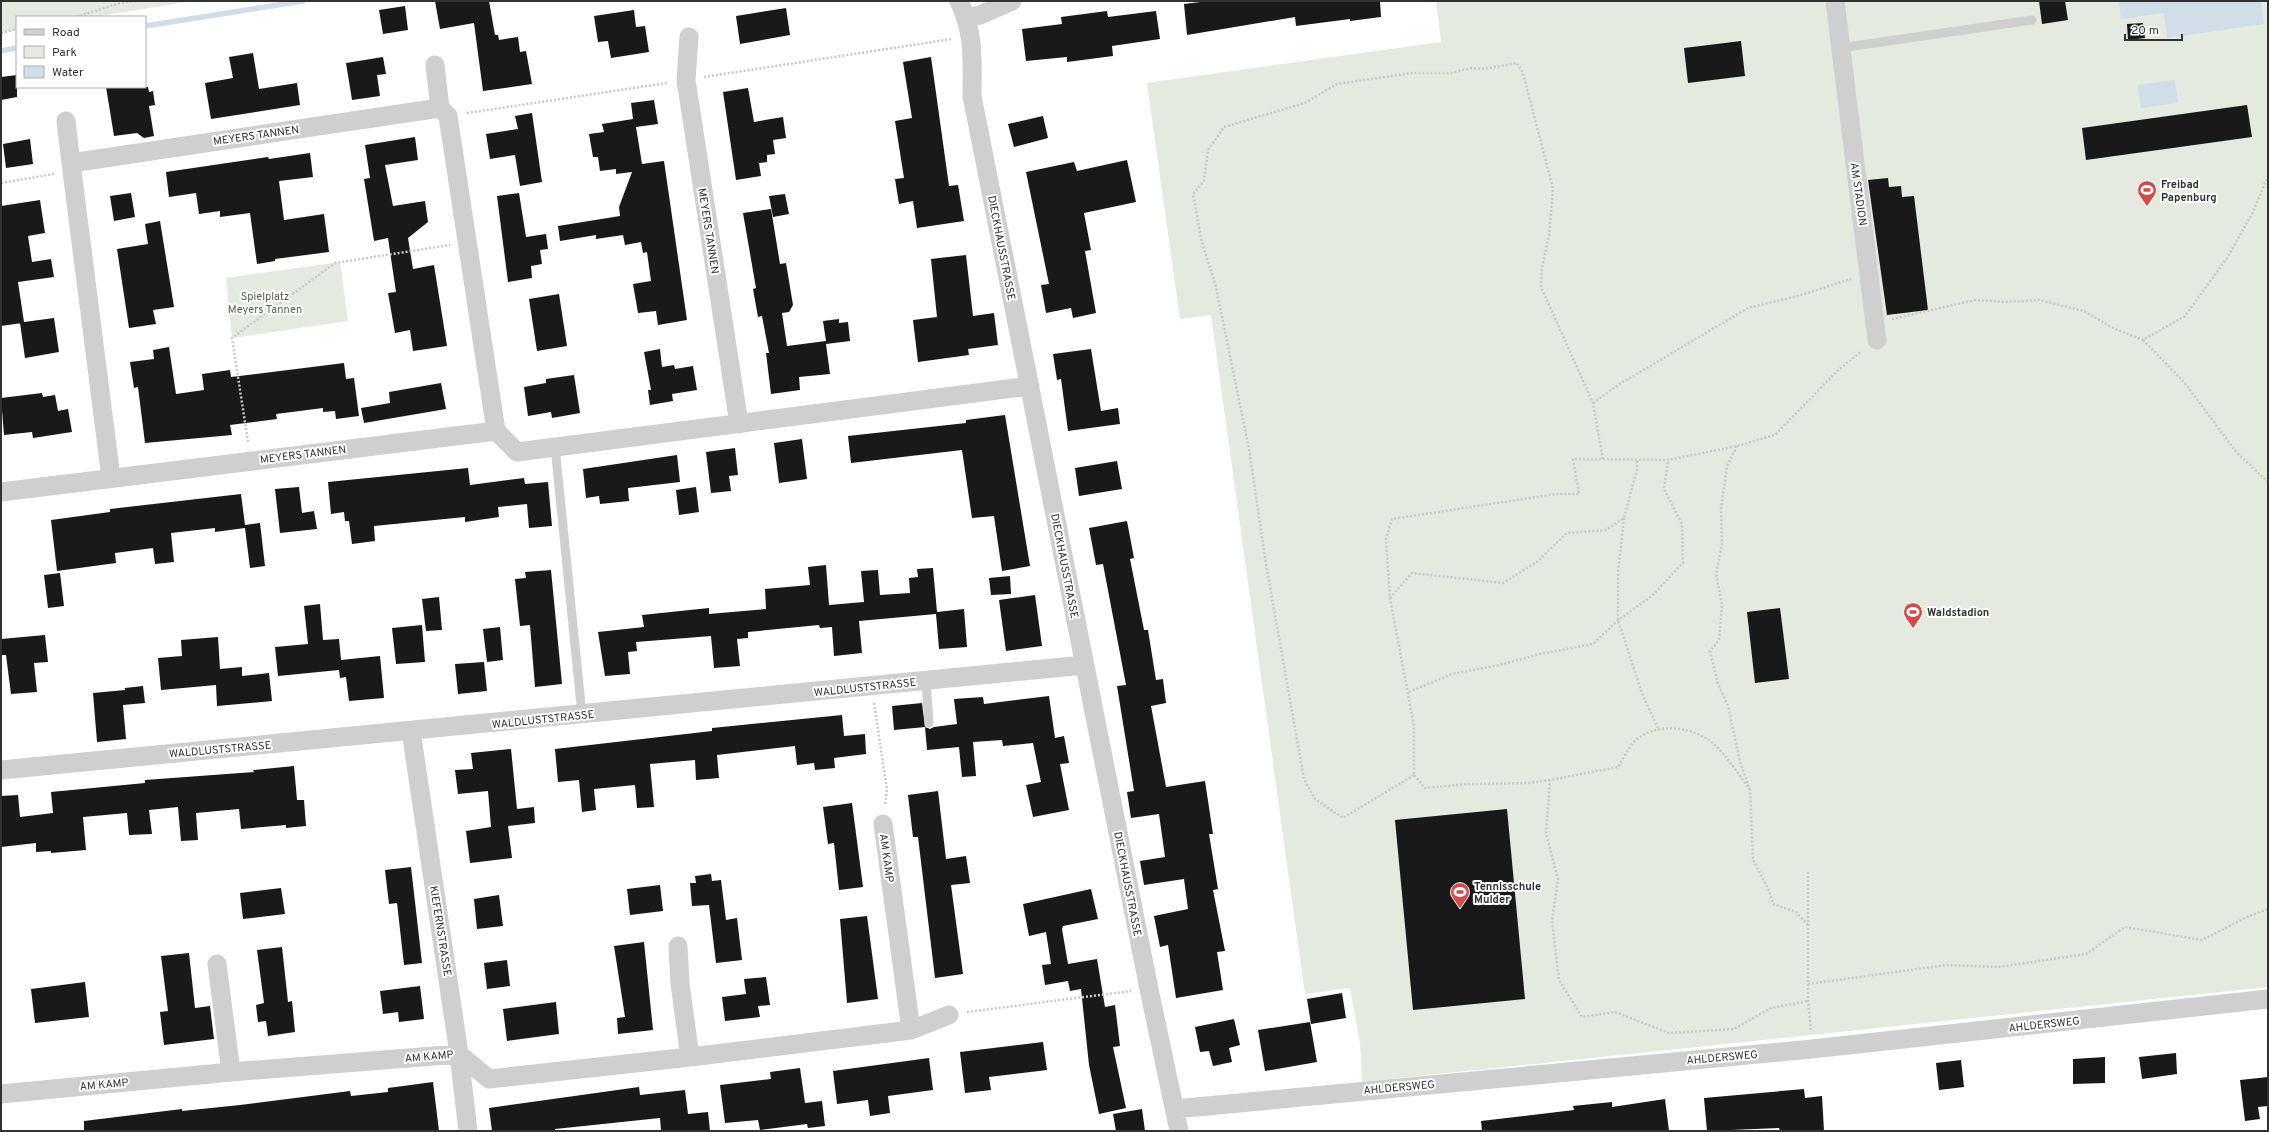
<svg xmlns="http://www.w3.org/2000/svg" width="2269" height="1132" font-family="Overpass,sans-serif">
	<style>
		.green { fill: #e4eadf }
		.water { fill: #d1deea }
		.lines { fill: none; stroke-linecap: round; stroke-linejoin: round }
		.stream { stroke: #d1deea; stroke-width: 5.5 }
		.building { fill: #191919 }
		.path { stroke: #c9c9c9; stroke-width: 2.5; stroke-dasharray: 2 2; stroke-linecap: butt }
		.lane { stroke: #cfcfcf; stroke-width: 9 }
		.street { stroke: #cfcfcf; stroke-width: 19 }
		.labels { text-anchor: middle; stroke-width: 4; stroke-linejoin: round; paint-order: stroke }
		.street-label { font-size: 11px; fill: #323232; stroke: #fff }
		.poi-label { font-size: 11px; font-weight: bold; fill: #323232; stroke: #fff; text-anchor: start }
		.park-label { font-size: 11px; fill: #526a43; stroke: #fff }
	</style>
	<rect width="100%" height="100%" fill="#fff"/>
	<path class="green" d="M 1,1 L 192,1 L 94,17 L 17,17 L 17,30 L 1,32 Z
		M 1436,1 L 2268,1 L 2268,987 L 1362,1082 L 1360,1043 L 1350,988 L 1305,994 L 1211,315 L 1180,319 L 1147,83 L 1441,42 Z
		M 340,262 L 348,321 L 232,338 L 226,278 Z"/>
	<path class="water" d="M 2119,1 L 2261,1 L 2264,24 L 2167,38 L 2164,13 L 2121,19 Z
		M 2175,80 L 2178,103 L 2141,108 L 2137,85 Z"/>
	<g class="lines">
		<path class="stream" d="M 145,26 L 303,1
			M 1,51 L 17,48"/>
	</g>
	<path class="building" d="M 435,1 L 489,1 L 495,35 L 498,35 L 499,40 L 518,37 L 520,52 L 526,51 L 532,84 L 483,91 L 474,23 L 440,29 Z
		M 1208,1 L 1380,1 L 1381,17 L 1350,21 L 1350,19 L 1296,26 L 1295,17 L 1187,35 L 1184,4 Z
		M 2039,1 L 2065,1 L 2068,20 L 2042,24 Z
		M 405,6 L 408,30 L 383,34 L 379,10 Z
		M 786,8 L 790,35 L 740,44 L 736,16 Z
		M 634,10 L 636,27 L 645,26 L 649,52 L 611,58 L 608,41 L 598,42 L 594,16 Z
		M 1107,11 L 1108,17 L 1156,11 L 1160,39 L 1112,46 L 1113,56 L 1067,62 L 1067,57 L 1026,61 L 1022,29 L 1062,24 L 1061,17 Z
		M 2143,23 L 2145,38 L 2128,40 L 2127,24 Z
		M 1741,41 L 1745,76 L 1688,83 L 1684,48 Z
		M 253,53 L 259,89 L 297,83 L 300,105 L 211,119 L 205,83 L 233,78 L 229,57 Z
		M 383,57 L 386,74 L 377,75 L 380,96 L 352,100 L 346,63 Z
		M 931,57 L 949,186 L 958,185 L 964,221 L 917,228 L 913,201 L 899,204 L 895,179 L 904,178 L 895,121 L 912,118 L 903,62 Z
		M 17,75 L 17,97 L 1,100 L 1,77 Z
		M 106,87 L 148,87 L 149,92 L 153,91 L 155,105 L 149,106 L 154,136 L 144,138 L 137,133 L 114,136 Z
		M 748,88 L 754,122 L 783,117 L 786,138 L 773,140 L 775,154 L 767,155 L 767,162 L 759,163 L 761,176 L 736,180 L 723,92 Z
		M 654,100 L 658,124 L 636,127 L 642,164 L 664,161 L 687,320 L 658,325 L 656,311 L 638,313 L 633,284 L 651,281 L 647,252 L 643,253 L 641,242 L 625,245 L 623,235 L 596,239 L 596,235 L 560,241 L 558,226 L 620,216 L 619,207 L 632,172 L 616,174 L 616,169 L 600,171 L 598,157 L 593,157 L 589,134 L 604,132 L 602,124 L 633,119 L 631,103 Z
		M 2247,105 L 2252,137 L 2086,160 L 2082,128 Z
		M 532,113 L 542,182 L 520,186 L 515,155 L 490,159 L 486,134 L 518,129 L 515,116 Z
		M 1043,116 L 1048,138 L 1014,147 L 1008,124 Z
		M 415,137 L 418,160 L 385,165 L 393,206 L 425,201 L 428,222 L 408,238 L 413,269 L 434,265 L 447,346 L 413,351 L 410,330 L 395,333 L 388,293 L 396,292 L 388,238 L 374,241 L 364,179 L 370,178 L 365,145 Z
		M 30,139 L 33,164 L 6,168 L 3,144 Z
		M 310,153 L 313,177 L 279,181 L 284,220 L 324,214 L 329,252 L 275,259 L 275,261 L 257,264 L 250,213 L 220,217 L 220,211 L 199,214 L 196,193 L 169,197 L 166,172 L 268,157 L 269,159 Z
		M 1127,160 L 1136,202 L 1084,213 L 1091,250 L 1085,251 L 1096,313 L 1073,318 L 1071,308 L 1046,313 L 1041,285 L 1049,284 L 1026,172 L 1074,162 L 1077,171 Z
		M 1888,178 L 1889,187 L 1901,186 L 1902,197 L 1914,196 L 1928,310 L 1887,315 L 1868,180 Z
		M 131,193 L 135,217 L 114,221 L 110,196 Z
		M 519,193 L 526,237 L 546,234 L 548,249 L 540,250 L 542,264 L 531,266 L 532,278 L 508,282 L 497,196 Z
		M 785,194 L 789,214 L 773,217 L 769,196 Z
		M 40,200 L 45,233 L 28,236 L 32,262 L 51,259 L 54,277 L 18,282 L 24,322 L 54,318 L 59,352 L 25,358 L 20,323 L 22,323 L 1,326 L 1,206 Z
		M 771,209 L 780,264 L 786,263 L 793,305 L 789,312 L 782,313 L 787,346 L 826,341 L 823,321 L 839,319 L 839,323 L 848,322 L 850,341 L 826,344 L 830,374 L 799,377 L 800,390 L 771,394 L 766,353 L 769,353 L 762,316 L 758,317 L 753,289 L 756,288 L 743,213 Z
		M 160,221 L 174,307 L 153,310 L 156,324 L 129,328 L 117,249 L 148,244 L 145,224 Z
		M 966,255 L 973,316 L 994,313 L 998,345 L 968,349 L 969,355 L 918,362 L 913,320 L 937,317 L 931,259 Z
		M 559,294 L 567,346 L 537,351 L 529,299 Z
		M 169,347 L 176,394 L 204,390 L 202,374 L 230,370 L 231,377 L 344,363 L 346,379 L 354,378 L 359,416 L 336,419 L 335,411 L 323,412 L 323,408 L 276,414 L 277,419 L 230,425 L 232,435 L 145,443 L 138,387 L 134,388 L 130,362 L 154,359 L 153,350 Z
		M 660,349 L 662,367 L 674,365 L 675,369 L 693,366 L 697,390 L 672,394 L 673,401 L 650,405 L 648,390 L 651,390 L 644,352 Z
		M 1091,349 L 1101,411 L 1118,408 L 1120,424 L 1068,431 L 1061,379 L 1057,380 L 1053,354 Z
		M 574,375 L 580,413 L 552,418 L 551,412 L 528,416 L 524,387 L 546,383 L 546,379 Z
		M 441,383 L 446,409 L 364,423 L 361,408 L 390,403 L 389,392 Z
		M 42,393 L 43,397 L 55,395 L 58,411 L 68,409 L 72,432 L 33,438 L 32,432 L 4,435 L 1,398 Z
		M 1005,415 L 1030,566 L 1002,571 L 994,516 L 972,518 L 962,450 L 851,463 L 848,436 L 966,423 L 966,420 Z
		M 802,439 L 807,479 L 779,483 L 774,443 Z
		M 735,448 L 738,475 L 729,476 L 731,491 L 711,493 L 706,452 Z
		M 677,455 L 680,482 L 628,488 L 629,501 L 600,504 L 599,496 L 586,498 L 583,469 Z
		M 1117,461 L 1122,489 L 1079,496 L 1075,468 Z
		M 468,468 L 470,485 L 524,478 L 525,484 L 548,482 L 552,526 L 529,528 L 527,504 L 498,507 L 499,517 L 465,522 L 465,517 L 374,526 L 375,541 L 352,544 L 349,521 L 345,521 L 344,512 L 331,514 L 328,482 Z
		M 299,487 L 302,513 L 314,511 L 317,529 L 280,533 L 275,489 Z
		M 696,487 L 699,512 L 679,515 L 676,490 Z
		M 241,494 L 245,525 L 260,523 L 265,566 L 250,568 L 245,528 L 215,532 L 215,528 L 171,533 L 174,562 L 155,564 L 153,548 L 115,553 L 116,563 L 57,571 L 51,520 L 110,512 L 110,509 Z
		M 1127,521 L 1134,558 L 1130,559 L 1144,630 L 1148,630 L 1156,680 L 1163,679 L 1166,703 L 1151,706 L 1166,787 L 1205,781 L 1213,834 L 1209,834 L 1218,889 L 1213,890 L 1225,951 L 1217,952 L 1223,990 L 1176,998 L 1168,945 L 1160,947 L 1154,916 L 1188,909 L 1184,879 L 1144,885 L 1140,861 L 1165,857 L 1159,814 L 1131,818 L 1127,792 L 1134,791 L 1117,686 L 1126,685 L 1103,564 L 1096,565 L 1089,528 Z
		M 826,565 L 829,605 L 864,602 L 861,571 L 878,570 L 880,595 L 910,593 L 909,578 L 918,577 L 917,569 L 933,568 L 937,612 L 964,609 L 967,647 L 939,649 L 936,614 L 859,621 L 862,653 L 834,656 L 832,627 L 820,628 L 819,625 L 748,632 L 748,638 L 737,639 L 740,666 L 714,668 L 711,636 L 636,642 L 637,651 L 628,652 L 630,674 L 605,676 L 598,632 L 644,627 L 642,615 L 709,608 L 709,614 L 766,609 L 765,589 L 810,585 L 808,567 Z
		M 551,570 L 562,684 L 535,687 L 530,625 L 520,626 L 515,579 L 526,578 L 525,572 Z
		M 60,573 L 64,606 L 48,608 L 44,575 Z
		M 1010,576 L 1011,594 L 991,595 L 989,578 Z
		M 1035,595 L 1042,646 L 1006,651 L 999,600 Z
		M 439,597 L 442,630 L 426,631 L 422,599 Z
		M 320,604 L 323,640 L 339,639 L 341,660 L 380,656 L 384,698 L 349,701 L 346,677 L 340,678 L 339,670 L 278,676 L 275,647 L 308,644 L 304,606 Z
		M 1780,608 L 1789,679 L 1755,683 L 1747,612 Z
		M 422,625 L 425,662 L 396,664 L 392,628 Z
		M 500,627 L 503,660 L 487,662 L 483,629 Z
		M 45,635 L 48,662 L 34,663 L 37,692 L 11,694 L 6,655 L 1,655 L 1,639 Z
		M 218,637 L 220,669 L 242,667 L 242,676 L 269,673 L 272,701 L 217,706 L 216,685 L 161,690 L 158,658 L 182,656 L 181,640 Z
		M 484,662 L 487,691 L 458,694 L 455,664 Z
		M 143,686 L 145,703 L 123,705 L 126,739 L 97,742 L 93,693 L 125,690 L 125,688 Z
		M 1049,696 L 1055,738 L 1064,736 L 1069,763 L 1060,764 L 1069,810 L 1033,817 L 1026,785 L 1041,782 L 1033,743 L 1003,746 L 1002,740 L 973,742 L 976,776 L 962,777 L 959,747 L 927,750 L 925,727 L 930,729 L 934,727 L 957,724 L 954,699 L 983,697 L 984,704 Z
		M 922,703 L 925,727 L 894,730 L 892,706 Z
		M 842,715 L 844,736 L 865,734 L 866,754 L 834,758 L 835,768 L 815,770 L 814,763 L 797,765 L 795,746 L 717,755 L 719,778 L 696,780 L 695,760 L 650,764 L 654,807 L 637,808 L 635,785 L 594,789 L 596,810 L 582,812 L 579,780 L 558,782 L 555,749 L 712,731 L 712,728 Z
		M 511,749 L 517,809 L 534,807 L 535,823 L 508,826 L 512,858 L 470,863 L 466,831 L 491,827 L 488,791 L 458,794 L 455,770 L 473,769 L 471,753 Z
		M 294,766 L 297,800 L 304,800 L 306,826 L 286,828 L 286,825 L 241,829 L 239,809 L 196,813 L 198,840 L 181,841 L 178,807 L 149,810 L 152,834 L 129,835 L 127,813 L 83,817 L 86,850 L 51,853 L 51,851 L 36,852 L 36,843 L 1,847 L 1,796 L 18,795 L 20,817 L 53,813 L 51,792 L 145,783 L 145,780 L 254,772 L 253,770 Z
		M 938,791 L 946,859 L 966,856 L 970,883 L 951,885 L 963,974 L 935,978 L 918,837 L 913,837 L 908,795 Z
		M 852,803 L 863,887 L 839,890 L 834,843 L 828,844 L 823,807 Z
		M 1507,809 L 1525,999 L 1413,1010 L 1395,820 Z
		M 411,867 L 422,963 L 404,965 L 397,903 L 389,904 L 385,870 Z
		M 711,874 L 712,881 L 721,880 L 726,920 L 737,918 L 742,960 L 716,963 L 709,905 L 692,906 L 690,883 L 696,883 L 695,876 Z
		M 660,885 L 663,911 L 630,915 L 627,889 Z
		M 281,888 L 285,914 L 243,919 L 240,893 Z
		M 1091,889 L 1098,919 L 1063,926 L 1062,929 L 1068,964 L 1097,959 L 1105,1007 L 1115,1005 L 1120,1046 L 1113,1047 L 1126,1108 L 1099,1114 L 1089,1065 L 1081,989 L 1070,991 L 1068,981 L 1045,985 L 1042,965 L 1051,964 L 1046,932 L 1029,936 L 1023,904 Z
		M 499,895 L 503,926 L 477,929 L 474,899 Z
		M 867,916 L 878,999 L 847,1003 L 840,919 Z
		M 644,942 L 653,1030 L 618,1034 L 617,1018 L 625,1017 L 614,946 Z
		M 282,947 L 288,1002 L 292,1001 L 295,1032 L 268,1036 L 266,1021 L 258,1022 L 256,1005 L 264,1003 L 257,950 Z
		M 189,953 L 195,1008 L 210,1006 L 214,1039 L 164,1045 L 160,1012 L 168,1011 L 161,956 Z
		M 507,960 L 510,986 L 487,989 L 484,963 Z
		M 766,977 L 770,1005 L 758,1006 L 760,1017 L 725,1021 L 722,997 L 746,994 L 744,979 Z
		M 85,982 L 89,1017 L 35,1023 L 31,989 Z
		M 420,986 L 424,1019 L 399,1022 L 398,1012 L 383,1014 L 380,991 Z
		M 1342,993 L 1346,1018 L 1311,1024 L 1307,999 Z
		M 556,1002 L 559,1034 L 507,1041 L 503,1009 Z
		M 1234,1019 L 1240,1045 L 1229,1048 L 1232,1062 L 1213,1066 L 1209,1051 L 1200,1052 L 1195,1027 Z
		M 1310,1022 L 1317,1062 L 1265,1071 L 1258,1030 Z
		M 1043,1042 L 1047,1070 L 989,1077 L 991,1090 L 965,1093 L 960,1052 Z
		M 2176,1053 L 2177,1074 L 2142,1079 L 2139,1057 Z
		M 2105,1057 L 2105,1083 L 2073,1084 L 2073,1059 Z
		M 929,1058 L 933,1090 L 888,1096 L 890,1113 L 870,1116 L 868,1100 L 837,1104 L 833,1071 Z
		M 1961,1060 L 1964,1087 L 1939,1090 L 1936,1063 Z
		M 800,1068 L 805,1103 L 822,1101 L 825,1126 L 808,1128 L 807,1124 L 760,1130 L 758,1120 L 725,1123 L 720,1085 L 771,1079 L 770,1072 Z
		M 2268,1077 L 2268,1106 L 2258,1107 L 2260,1119 L 2245,1121 L 2240,1080 Z
		M 433,1082 L 439,1131 L 84,1131 L 84,1121 L 182,1109 L 182,1111 L 240,1105 L 350,1091 L 351,1096 L 388,1092 L 388,1088 Z
		M 639,1087 L 640,1095 L 685,1090 L 688,1114 L 708,1112 L 710,1131 L 661,1131 L 660,1118 L 555,1129 L 555,1131 L 492,1131 L 489,1108 Z
		M 1804,1089 L 1805,1098 L 1822,1096 L 1824,1131 L 1780,1131 L 1779,1128 L 1707,1131 L 1704,1098 Z
		M 1665,1099 L 1669,1131 L 1482,1131 L 1481,1121 L 1574,1110 L 1573,1106 L 1612,1102 L 1612,1107 Z
		M 1142,1109 L 1145,1131 L 1116,1131 L 1113,1114 Z"/>
	<g class="lines">
		<path class="path" d="M 76,17 L 120,3 L 137,1
			M 1,33 L 17,29
			M 704,77 L 952,39
			M 467,113 L 667,83
			M 1,183 L 54,174
			M 1892,319 L 1975,300 L 2005,302 L 2039,300 L 2084,311 L 2115,329 L 2143,340 L 2185,316 L 2227,258 L 2253,212 L 2268,176
			M 2143,340 L 2184,382 L 2237,453 L 2268,482
			M 1593,403 L 1618,385 L 1748,308 L 1798,296 L 1851,279
			M 248,442 L 232,338 L 335,263 L 450,245
			M 1737,446 L 1727,466 L 1721,508 L 1722,545 L 1716,574 L 1722,605 L 1719,640 L 1710,651 L 1718,684 L 1728,706 L 1740,762 L 1750,790 L 1753,860 L 1768,888 L 1773,904 L 1796,912 L 1808,925
			M 1624,518 L 1618,572 L 1618,620 L 1643,696 L 1658,728
			M 1390,598 L 1412,573 L 1503,583 L 1537,562 L 1567,533 L 1606,530 L 1624,518 L 1637,469 L 1637,461
			M 1409,692 L 1452,674 L 1500,665 L 1540,654 L 1593,644 L 1618,620 L 1652,596 L 1683,563 L 1682,524 L 1664,489 L 1668,461
			M 874,703 L 887,790 L 885,805
			M 1414,775 L 1343,818 L 1315,799 L 1304,779 L 1266,564 L 1249,449 L 1216,287 L 1201,239 L 1193,194 L 1204,181 L 1208,150 L 1224,127 L 1305,103 L 1337,84 L 1412,73 L 1451,73 L 1472,68 L 1484,69 L 1517,63 L 1523,73 L 1553,189 L 1549,235 L 1542,268 L 1541,287 L 1593,403 L 1603,460
			M 1550,780 L 1529,783 L 1469,784 L 1425,788 L 1414,775 L 1414,726 L 1390,598 L 1386,539 L 1392,519 L 1556,494 L 1579,494 L 1573,459 L 1668,460 L 1737,446 L 1775,435 L 1837,371 L 1862,351
			M 1750,790 C 1739,775 1729,759 1716,746 C 1695,726 1657,721 1635,741 C 1628,748 1623,759 1618,767 L 1550,780 L 1546,834 L 1558,879 L 1552,921 L 1559,980 L 1582,1017 L 1615,1012 L 1669,1033 L 1734,1029 L 1771,1008 L 1808,1001
			M 1808,872 L 1808,1001 L 1811,1030
			M 1808,984 L 1947,965 L 1998,967 L 2086,954 L 2125,927 L 2202,940 L 2247,917 L 2268,909
			M 967,1012 L 1131,991"/>
		<path class="lane" d="M 1840,48 L 2032,20
			M 555,447 L 582,715
			M 926,681 L 929,723"/>
		<path class="street" d="M 959,1 C 975,35 972,60 972,96 L 1149,989 L 1179,1131
			M 1835,1 L 1877,340
			M 967,18 L 980,15 L 1012,1
			M 689,37 L 686,80 L 739,424
			M 435,65 L 440,108
			M 66,121 L 71,163
			M 111,478 L 71,163 L 440,108 L 448,116 L 496,431
			M 1,492 L 496,431 L 517,452 L 1030,386
			M 411,731 L 459,1054 L 468,1131
			M 1,770 L 1084,665
			M 883,824 L 911,1030
			M 678,946 L 680,984 L 690,1057
			M 217,964 L 231,1072
			M 1,1094 L 231,1072 L 459,1054 L 489,1079 L 690,1057 L 911,1030 L 949,1015
			M 1175,1109 L 1812,1049 L 2268,999"/>
	</g>
	<defs>
		<symbol id="stadium-pin" viewBox="-11 -11 22 30"><path d="M0 17L-7.5 6A9.5 9.5 0 1 1 7.5 6Z" fill="#d34a4a" stroke="#fff"/><path d="M0-5a6.5 5 0 1 0 0 10a6.5 5 0 1 0 0-10ZM-3.5-1.8h7v3.6h-7Z" fill="#fff"/></symbol>
	</defs>
	<g fill-rule="evenodd">
		<use href="#stadium-pin" x="2136" y="179" width="22" height="30"/>
		<use href="#stadium-pin" x="1902" y="601" width="22" height="30"/>
		<use href="#stadium-pin" x="1449" y="881" width="22" height="30"/>
	</g>
	<g class="labels">
		<g class="street-label">
			<text transform="translate(256 135) rotate(-8)" y="4">MEYERS TANNEN</text>
			<text transform="translate(1859 194) rotate(82)" y="4">AM STADION</text>
			<text transform="translate(709 231) rotate(81)" y="4">MEYERS TANNEN</text>
			<text transform="translate(1002 248) rotate(79)" y="4">DIECKHAUSSTRASSE</text>
			<text transform="translate(303 454) rotate(-7)" y="4">MEYERS TANNEN</text>
			<text transform="translate(1065 566) rotate(79)" y="4">DIECKHAUSSTRASSE</text>
			<text transform="translate(865 687) rotate(-6)" y="4">WALDLUSTSTRASSE</text>
			<text transform="translate(543 719) rotate(-6)" y="4">WALDLUSTSTRASSE</text>
			<text transform="translate(220 749) rotate(-5)" y="4">WALDLUSTSTRASSE</text>
			<text transform="translate(887 858) rotate(82)" y="4">AM KAMP</text>
			<text transform="translate(1128 884) rotate(79)" y="4">DIECKHAUSSTRASSE</text>
			<text transform="translate(441 931) rotate(81)" y="4">KIEFERNSTRASSE</text>
			<text transform="translate(2044 1024) rotate(-6)" y="4">AHLDERSWEG</text>
			<text transform="translate(429 1056) rotate(-5)" y="4">AM KAMP</text>
			<text transform="translate(1722 1057) rotate(-5)" y="4">AHLDERSWEG</text>
			<text transform="translate(104 1084) rotate(-5)" y="4">AM KAMP</text>
			<text transform="translate(1399 1087) rotate(-5)" y="4">AHLDERSWEG</text>
		</g>
		<g class="poi-label">
			<text x="2161" y="188">Freibad<tspan x="2161" dy="13">Papenburg</tspan></text>
			<text x="1927" y="616">Waldstadion</text>
			<text x="1474" y="890">Tennisschule<tspan x="1474" dy="13">Mulder</tspan></text>
		</g>
		<g class="park-label">
			<text x="265" y="300">Spielplatz<tspan x="265" dy="13">Meyers Tannen</tspan></text>
		</g>
	</g>
	<rect width="2269" height="1132" fill="none" stroke="#323232" stroke-width="4"/>
	<rect x="16" y="16" width="130" height="72" fill="#ffffff" stroke="#adadad"/>
	<rect x="24" y="29" width="20" height="6" fill="#cfcfcf" stroke="#adadad"/>
	<text x="52" y="36" font-size="12" fill="#323232">Road</text>
	<rect x="24" y="46" width="20" height="12" fill="#e4eadf" stroke="#adadad"/>
	<text x="52" y="56" font-size="12" fill="#323232">Park</text>
	<rect x="24" y="66" width="20" height="12" fill="#d1deea" stroke="#adadad"/>
	<text x="52" y="76" font-size="12" fill="#323232">Water</text>
	<path d="M2125 34v6h57v-6" fill="none" stroke="#323232" stroke-width="2"/>
	<text x="2131" y="34" font-size="12" fill="#323232" stroke="#ffffff" stroke-width="3" paint-order="stroke">20 m</text>
</svg>
